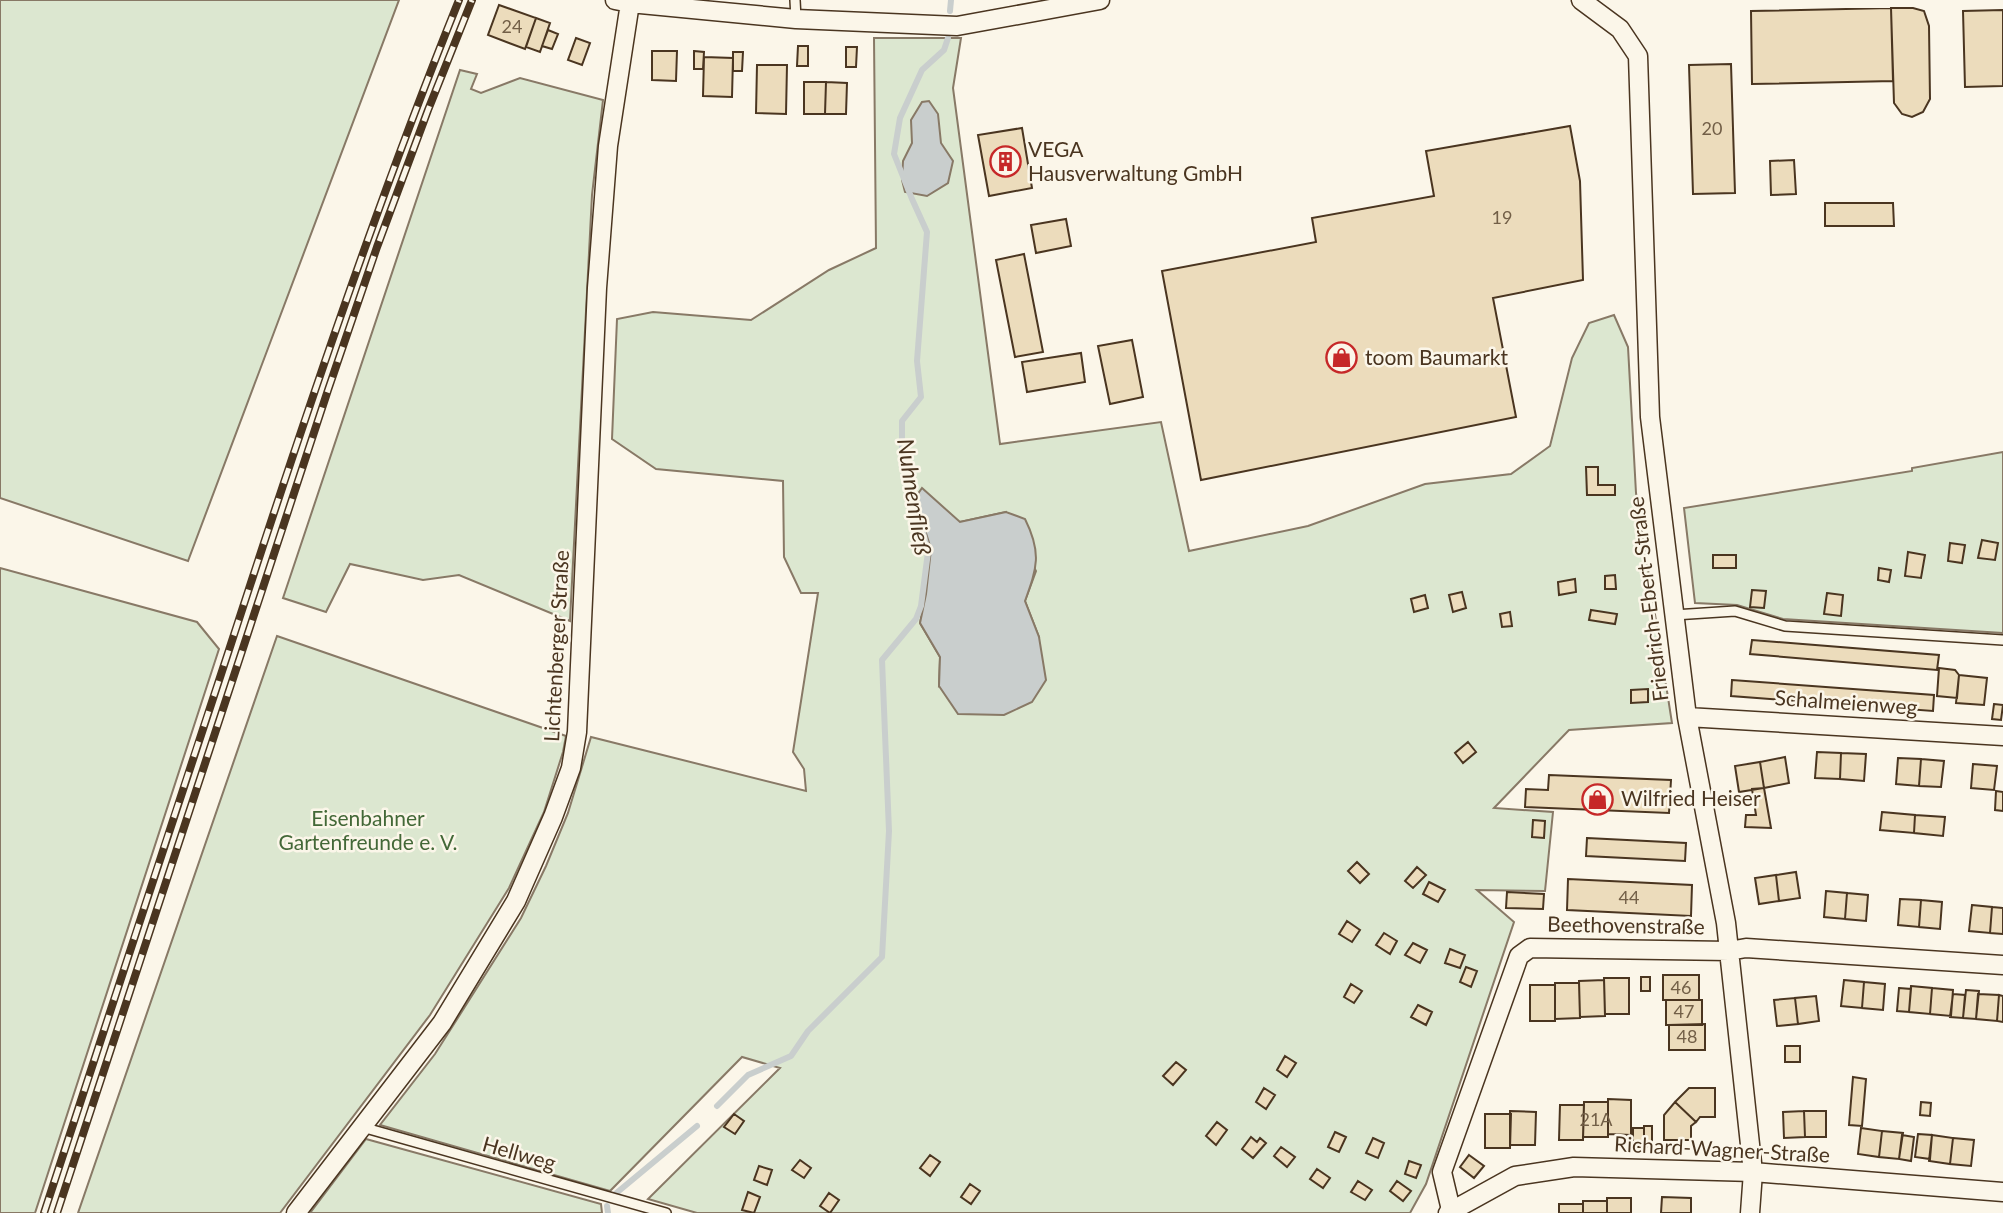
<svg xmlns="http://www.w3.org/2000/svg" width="2003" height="1213" font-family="Lato,sans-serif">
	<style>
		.green { fill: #dce7d0; stroke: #887966; stroke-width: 2; fill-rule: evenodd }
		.water { fill: #c9cecd; stroke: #887966; stroke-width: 2 }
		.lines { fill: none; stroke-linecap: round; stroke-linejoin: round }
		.stream { stroke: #c9cecd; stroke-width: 6 }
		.building { fill: #ecdcbc; stroke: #4a3520; stroke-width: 2 }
		.service-casing { stroke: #4a3520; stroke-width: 12 }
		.minor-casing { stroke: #4a3520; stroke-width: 21 }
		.service { stroke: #fbf6e9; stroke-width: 9 }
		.minor { stroke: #fbf6e9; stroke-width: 18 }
		.rail-casing { stroke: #4a3520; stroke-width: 8 }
		.rail { stroke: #fbf6e9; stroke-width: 5; stroke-dasharray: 16; stroke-linecap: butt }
		.labels { text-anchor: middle; stroke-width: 5; stroke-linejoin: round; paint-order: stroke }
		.number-label { font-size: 18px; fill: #725f47 }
		.poi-label { font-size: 21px; fill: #4a3520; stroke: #fbf6e9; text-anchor: start }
		.street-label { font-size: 21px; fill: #4a3520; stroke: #fbf6e9 }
		.park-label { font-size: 21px; fill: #436837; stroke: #fbf6e9 }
		.water-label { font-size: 23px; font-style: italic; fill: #4a3520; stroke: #fbf6e9 }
	</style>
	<rect width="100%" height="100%" fill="#fbf6e9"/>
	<path class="green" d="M 0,0 L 399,0 L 188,561 L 0,498 Z
		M 874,38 L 961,38 L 953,88 L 1000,444 L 1161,422 L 1189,551 L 1308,526 L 1425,484 L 1511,474 L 1550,446 L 1572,358 L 1589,323 L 1614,315 L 1628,347 L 1636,493 L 1672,723 L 1569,730 L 1494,808 L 1553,812 L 1545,891 L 1477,890 L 1514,922 L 1426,1184 L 1410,1213 L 697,1213 L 648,1199 L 780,1068 L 742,1057 L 610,1191 L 380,1125 L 435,1054 L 521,918 L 546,866 L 568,813 L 591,737 L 806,791 L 804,769 L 793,752 L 818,593 L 801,593 L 784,557 L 783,481 L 656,469 L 612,439 L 617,319 L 653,312 L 751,320 L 829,270 L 876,248 ZM 1006,512 L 1036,571 L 1025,601 L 1039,637 L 939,686 L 940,657 L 920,623 L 926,594 L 931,549 L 960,522 Z
		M 460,70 L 477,74 L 471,89 L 481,93 L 520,78 L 603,100 L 592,195 L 570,621 L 459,575 L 423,580 L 350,564 L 326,612 L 283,598 Z
		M 2003,452 L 2003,633 L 1783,619 L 1737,605 L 1695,603 L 1684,508 L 1912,471 L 1912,468 Z
		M 0,568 L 197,622 L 219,649 L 35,1213 L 0,1213 Z
		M 277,636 L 566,736 L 563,752 L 544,812 L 509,888 L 430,1015 L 280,1213 L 78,1213 Z
		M 366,1139 L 601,1204 L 602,1213 L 310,1213 Z"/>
	<path class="water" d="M 929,101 L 938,114 L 941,143 L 953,161 L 948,183 L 927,196 L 905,192 L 902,180 L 903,161 L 912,143 L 911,120 L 922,102 Z
		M 922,488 L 960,522 L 1006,512 L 1025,519 C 1042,553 1037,568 1025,601 L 1039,637 L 1046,680 L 1032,702 L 1004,715 L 958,714 L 939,686 L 940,657 L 920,623 L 926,594 L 931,549 L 915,498 Z"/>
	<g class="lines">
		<path class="stream" d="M 950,11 L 951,0
			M 717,1106 L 748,1075 L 791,1056 L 808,1031 L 882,957 L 889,831 L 882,660 L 916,619 L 921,606 L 928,552 L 902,450 L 902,421 L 921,397 L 917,361 L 927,232 L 912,199 L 894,154 L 900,118 L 922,70 L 944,50 L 948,38
			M 614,1195 L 697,1126
			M 607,1206 L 608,1213"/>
	</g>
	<path class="building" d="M 499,5 L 536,18 L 525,49 L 488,35 Z
		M 1891,8 L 1913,8 L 1924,11 L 1929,26 L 1930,99 L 1923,112 L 1912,117 L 1902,114 L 1894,103 Z
		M 1891,8 L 1893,81 L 1752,84 L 1751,11 Z
		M 2003,10 L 2003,86 L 1965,87 L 1963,11 Z
		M 536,18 L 550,23 L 540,52 L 526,47 Z
		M 548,30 L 558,34 L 552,49 L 542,46 Z
		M 576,38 L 590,43 L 582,65 L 568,60 Z
		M 798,46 L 808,46 L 808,66 L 797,66 Z
		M 846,47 L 857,47 L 856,67 L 846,67 Z
		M 652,51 L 677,51 L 676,81 L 652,80 Z
		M 694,51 L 704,52 L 703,69 L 694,69 Z
		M 733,52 L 743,52 L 742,71 L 733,71 Z
		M 704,57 L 733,58 L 732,97 L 703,96 Z
		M 1731,64 L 1735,193 L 1693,194 L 1689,65 Z
		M 757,65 L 787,65 L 786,114 L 756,113 Z
		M 804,82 L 826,82 L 825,114 L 804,114 Z
		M 826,82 L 847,83 L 846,114 L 825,114 Z
		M 1570,126 L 1580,181 L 1583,280 L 1493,298 L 1516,417 L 1201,480 L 1162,271 L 1316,242 L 1312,218 L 1434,196 L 1426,151 Z
		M 1022,128 L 1032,188 L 989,196 L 978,135 Z
		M 1794,160 L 1796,194 L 1771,195 L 1770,161 Z
		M 1825,203 L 1893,203 L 1894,226 L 1825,226 Z
		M 1066,219 L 1071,246 L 1036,253 L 1031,225 Z
		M 1024,254 L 1043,352 L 1015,357 L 996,260 Z
		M 1132,340 L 1143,397 L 1110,404 L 1098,346 Z
		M 1081,353 L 1085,382 L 1027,392 L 1022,362 Z
		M 1586,467 L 1598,467 L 1598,485 L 1615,485 L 1615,495 L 1587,495 Z
		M 1982,540 L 1998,543 L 1995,560 L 1978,558 Z
		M 1950,543 L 1965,545 L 1962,563 L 1948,561 Z
		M 1908,552 L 1925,555 L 1921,578 L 1905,576 Z
		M 1713,555 L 1736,555 L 1736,568 L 1713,568 Z
		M 1879,568 L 1891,570 L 1889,582 L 1878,580 Z
		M 1615,575 L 1616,589 L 1605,589 L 1605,576 Z
		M 1575,579 L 1576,592 L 1559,595 L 1558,582 Z
		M 1752,590 L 1766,591 L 1764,608 L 1750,607 Z
		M 1462,592 L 1466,608 L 1453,612 L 1449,595 Z
		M 1827,593 L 1843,595 L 1841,616 L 1824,614 Z
		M 1425,595 L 1428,608 L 1414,612 L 1411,599 Z
		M 1591,610 L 1617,614 L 1615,624 L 1589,620 Z
		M 1510,612 L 1512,626 L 1502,627 L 1500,614 Z
		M 1752,640 L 1939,655 L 1937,670 L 1750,654 Z
		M 1939,668 L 1955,670 L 1959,675 L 1957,698 L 1937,696 Z
		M 1959,675 L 1987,678 L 1984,705 L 1956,703 Z
		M 1732,680 L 1934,695 L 1933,711 L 1731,696 Z
		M 1648,689 L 1648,702 L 1631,703 L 1631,690 Z
		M 1994,704 L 2003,705 L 2001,720 L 1992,719 Z
		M 1468,742 L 1476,752 L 1463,763 L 1455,753 Z
		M 1817,752 L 1841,753 L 1840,779 L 1815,778 Z
		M 1841,753 L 1866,754 L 1864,781 L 1840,779 Z
		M 1785,757 L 1789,783 L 1764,788 L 1760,762 Z
		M 1898,758 L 1921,759 L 1919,786 L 1896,784 Z
		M 1921,759 L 1944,761 L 1941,787 L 1919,786 Z
		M 1760,762 L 1764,788 L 1739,792 L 1735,766 Z
		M 1973,764 L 1997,766 L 1994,790 L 1971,788 Z
		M 1549,775 L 1671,780 L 1669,813 L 1525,807 L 1526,789 L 1548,790 Z
		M 1764,788 L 1771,828 L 1745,827 L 1746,815 L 1756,815 L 1752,789 Z
		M 1996,791 L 2003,792 L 2003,811 L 1995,810 Z
		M 1882,812 L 1915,815 L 1914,833 L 1880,830 Z
		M 1915,815 L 1945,817 L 1943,836 L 1914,833 Z
		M 1533,820 L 1545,821 L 1544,838 L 1532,837 Z
		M 1587,838 L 1686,843 L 1685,861 L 1586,856 Z
		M 1357,862 L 1369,874 L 1360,883 L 1348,871 Z
		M 1417,867 L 1426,875 L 1413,888 L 1405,881 Z
		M 1796,872 L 1800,898 L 1779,901 L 1776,875 Z
		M 1776,875 L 1779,901 L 1759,904 L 1755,878 Z
		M 1568,879 L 1692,885 L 1691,916 L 1567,910 Z
		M 1429,882 L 1445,890 L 1438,902 L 1423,894 Z
		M 1826,891 L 1847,893 L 1845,919 L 1824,917 Z
		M 1507,892 L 1544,894 L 1543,909 L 1506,908 Z
		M 1847,893 L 1868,895 L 1866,921 L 1845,919 Z
		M 1900,899 L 1921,900 L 1919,927 L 1898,925 Z
		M 1921,900 L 1942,902 L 1940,929 L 1919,927 Z
		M 1972,905 L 1992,907 L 1990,933 L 1969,931 Z
		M 1992,907 L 2003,908 L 2003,934 L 1990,933 Z
		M 1347,921 L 1360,930 L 1352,942 L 1339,934 Z
		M 1384,933 L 1397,941 L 1390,954 L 1376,945 Z
		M 1413,943 L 1427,950 L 1420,963 L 1405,955 Z
		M 1450,949 L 1465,955 L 1460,968 L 1445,963 Z
		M 1466,967 L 1477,971 L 1471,987 L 1460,982 Z
		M 1663,975 L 1699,975 L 1699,1000 L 1663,1000 Z
		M 1641,977 L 1650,977 L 1650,991 L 1641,991 Z
		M 1604,978 L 1629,978 L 1629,1014 L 1605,1014 Z
		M 1604,980 L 1605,1016 L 1580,1017 L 1579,981 Z
		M 1844,980 L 1864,982 L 1862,1008 L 1841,1006 Z
		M 1864,982 L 1885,984 L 1883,1010 L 1862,1008 Z
		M 1555,983 L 1579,983 L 1580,1018 L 1555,1019 Z
		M 1351,984 L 1362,991 L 1354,1003 L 1344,997 Z
		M 1530,985 L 1555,985 L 1555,1021 L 1530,1021 Z
		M 1911,986 L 1932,988 L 1930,1014 L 1909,1012 Z
		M 1899,988 L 1911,989 L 1909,1012 L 1897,1011 Z
		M 1932,988 L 1953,990 L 1951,1016 L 1930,1014 Z
		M 1966,990 L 1979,991 L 1976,1019 L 1963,1018 Z
		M 1953,994 L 1965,995 L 1963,1018 L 1950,1017 Z
		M 1978,994 L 1999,995 L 1997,1021 L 1976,1019 Z
		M 1999,995 L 2003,996 L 2003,1022 L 1997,1021 Z
		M 1816,996 L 1819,1021 L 1798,1024 L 1795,998 Z
		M 1795,998 L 1798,1024 L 1777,1026 L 1774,1000 Z
		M 1666,1000 L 1702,1000 L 1702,1025 L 1666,1025 Z
		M 1418,1005 L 1432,1012 L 1426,1025 L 1411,1017 Z
		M 1705,1024 L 1705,1050 L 1669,1050 L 1669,1025 Z
		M 1785,1046 L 1800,1046 L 1800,1062 L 1785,1062 Z
		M 1285,1056 L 1296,1063 L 1287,1077 L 1277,1070 Z
		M 1176,1062 L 1186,1070 L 1173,1085 L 1163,1076 Z
		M 1853,1077 L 1866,1079 L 1862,1126 L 1849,1125 Z
		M 1264,1088 L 1275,1095 L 1266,1109 L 1256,1102 Z
		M 1689,1088 L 1715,1088 L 1715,1117 L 1700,1117 L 1696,1122 L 1675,1102 Z
		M 1608,1099 L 1631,1100 L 1631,1135 L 1608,1134 Z
		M 1584,1102 L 1608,1102 L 1608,1137 L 1583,1137 Z
		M 1675,1102 L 1696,1122 L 1691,1126 L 1691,1140 L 1664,1140 L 1664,1115 Z
		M 1921,1102 L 1931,1103 L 1930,1116 L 1920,1115 Z
		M 1560,1105 L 1584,1105 L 1583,1140 L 1559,1140 Z
		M 1510,1111 L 1536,1112 L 1535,1145 L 1510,1145 Z
		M 1804,1111 L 1805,1137 L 1784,1138 L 1783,1112 Z
		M 1804,1111 L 1826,1111 L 1826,1137 L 1805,1137 Z
		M 734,1114 L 744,1121 L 735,1134 L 724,1127 Z
		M 1485,1114 L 1511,1114 L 1510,1148 L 1485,1148 Z
		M 1217,1122 L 1227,1130 L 1216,1145 L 1206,1136 Z
		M 1644,1126 L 1652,1126 L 1652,1147 L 1644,1147 Z
		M 1633,1128 L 1644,1128 L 1644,1147 L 1633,1147 Z
		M 1861,1128 L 1882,1131 L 1879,1157 L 1858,1154 Z
		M 1882,1131 L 1903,1133 L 1899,1159 L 1879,1157 Z
		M 1335,1132 L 1346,1137 L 1339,1152 L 1328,1147 Z
		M 1918,1134 L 1932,1135 L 1930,1159 L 1915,1157 Z
		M 1902,1135 L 1914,1137 L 1911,1161 L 1899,1159 Z
		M 1932,1135 L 1953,1138 L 1950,1164 L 1929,1161 Z
		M 1251,1137 L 1257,1142 L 1260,1138 L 1266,1143 L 1253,1158 L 1242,1149 Z
		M 1373,1138 L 1384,1143 L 1378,1158 L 1366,1153 Z
		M 1953,1138 L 1974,1140 L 1971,1166 L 1950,1164 Z
		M 1281,1147 L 1295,1157 L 1287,1167 L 1274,1156 Z
		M 930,1155 L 940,1162 L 930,1176 L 920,1168 Z
		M 1469,1155 L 1484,1166 L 1474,1178 L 1460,1167 Z
		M 800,1160 L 811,1168 L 804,1178 L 792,1170 Z
		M 1409,1161 L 1421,1165 L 1416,1178 L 1405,1174 Z
		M 759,1166 L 772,1170 L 767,1185 L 754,1180 Z
		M 1317,1169 L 1330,1178 L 1323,1188 L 1310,1179 Z
		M 1358,1181 L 1372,1190 L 1365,1200 L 1351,1192 Z
		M 1397,1181 L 1411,1191 L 1403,1201 L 1390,1191 Z
		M 970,1184 L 980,1191 L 971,1204 L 961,1197 Z
		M 748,1192 L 760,1197 L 754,1213 L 742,1210 Z
		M 829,1193 L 839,1200 L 830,1213 L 820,1206 Z
		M 1662,1197 L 1691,1198 L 1691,1213 L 1661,1213 Z
		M 1607,1198 L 1631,1198 L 1631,1213 L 1607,1213 Z
		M 1583,1201 L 1607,1201 L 1607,1213 L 1583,1213 Z
		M 1559,1204 L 1583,1204 L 1583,1213 L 1559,1213 Z"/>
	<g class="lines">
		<defs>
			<path id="service" d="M 795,0 L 796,19
				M 1674,615 L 1735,611 L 1785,626 L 2003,640
				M 362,1127 L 666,1213"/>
			<path id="minor" d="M 615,0 L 630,3 L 796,19 L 957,26 L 1100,0
				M 1581,0 L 1620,29 L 1638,56 L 1650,417 L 1687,717 L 1726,923 L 1753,1172 L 1750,1213
				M 1687,717 L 2003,736
				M 1451,1210 L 1442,1172 L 1519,956 L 1530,948 L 1729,951 L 1746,948 L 2003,965
				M 296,1213 L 442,1023 L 516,901 L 553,817 L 571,768 L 577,732 L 597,288 L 608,146 L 630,3
				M 1448,1213 L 1515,1176 L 1574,1167 L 1753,1172 L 2003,1192"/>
		</defs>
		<use href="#service" class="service-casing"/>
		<use href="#minor" class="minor-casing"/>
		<use href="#service" class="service"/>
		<use href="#minor" class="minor"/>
		<defs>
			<path id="rail" d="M 44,1213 C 106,1025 167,837 229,650 C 300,431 373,213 459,0
				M 57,1213 L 328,390 L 377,247 L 428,110 L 472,0"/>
		</defs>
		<use href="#rail" class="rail-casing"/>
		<use href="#rail" class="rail"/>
	</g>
	<defs>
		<symbol id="building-ring" viewBox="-11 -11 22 22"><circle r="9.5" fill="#fbf6e9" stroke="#c62828" stroke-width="1.5"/><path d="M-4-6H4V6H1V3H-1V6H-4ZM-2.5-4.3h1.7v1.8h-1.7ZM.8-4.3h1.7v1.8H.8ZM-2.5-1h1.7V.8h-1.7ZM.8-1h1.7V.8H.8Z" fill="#c62828"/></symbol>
		<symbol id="shop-ring" viewBox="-11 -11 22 22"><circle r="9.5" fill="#fbf6e9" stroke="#c62828" stroke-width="1.5"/><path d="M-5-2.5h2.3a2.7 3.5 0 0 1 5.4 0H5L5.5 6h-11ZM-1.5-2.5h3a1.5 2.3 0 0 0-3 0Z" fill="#c62828"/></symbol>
	</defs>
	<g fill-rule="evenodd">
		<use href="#building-ring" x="988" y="144" width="35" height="35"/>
		<use href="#shop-ring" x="1324" y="340" width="35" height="35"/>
		<use href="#shop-ring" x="1580" y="782" width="35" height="35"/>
	</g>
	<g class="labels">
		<g class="number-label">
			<text x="512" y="33">24</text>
			<text x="1712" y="135">20</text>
			<text x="1502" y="224">19</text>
			<text x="1629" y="904">44</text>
			<text x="1681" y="994">46</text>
			<text x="1684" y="1018">47</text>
			<text x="1687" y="1043">48</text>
			<text x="1596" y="1126">21A</text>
		</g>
		<g class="poi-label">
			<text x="1028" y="157">VEGA<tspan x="1028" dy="24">Hausverwaltung GmbH</tspan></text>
			<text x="1365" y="365">toom Baumarkt</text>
			<text x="1621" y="806">Wilfried Heiser</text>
		</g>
		<g class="street-label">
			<text transform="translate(1649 599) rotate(-97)" y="7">Friedrich-Ebert-Straße</text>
			<text transform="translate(557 646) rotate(-87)" y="7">Lichtenberger Straße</text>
			<text transform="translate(1846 703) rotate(4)" y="7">Schalmeienweg</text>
			<text transform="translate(1626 926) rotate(1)" y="7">Beethovenstraße</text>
			<text transform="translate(1722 1150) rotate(3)" y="7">Richard-Wagner-Straße</text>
			<text transform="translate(519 1154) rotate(16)" y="7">Hellweg</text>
		</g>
		<g class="park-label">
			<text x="368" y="826">Eisenbahner<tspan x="368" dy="24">Gartenfreunde e. V.</tspan></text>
		</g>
		<g class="water-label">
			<text transform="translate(914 497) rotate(81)" y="8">Nuhnenfließ</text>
		</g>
	</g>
</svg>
